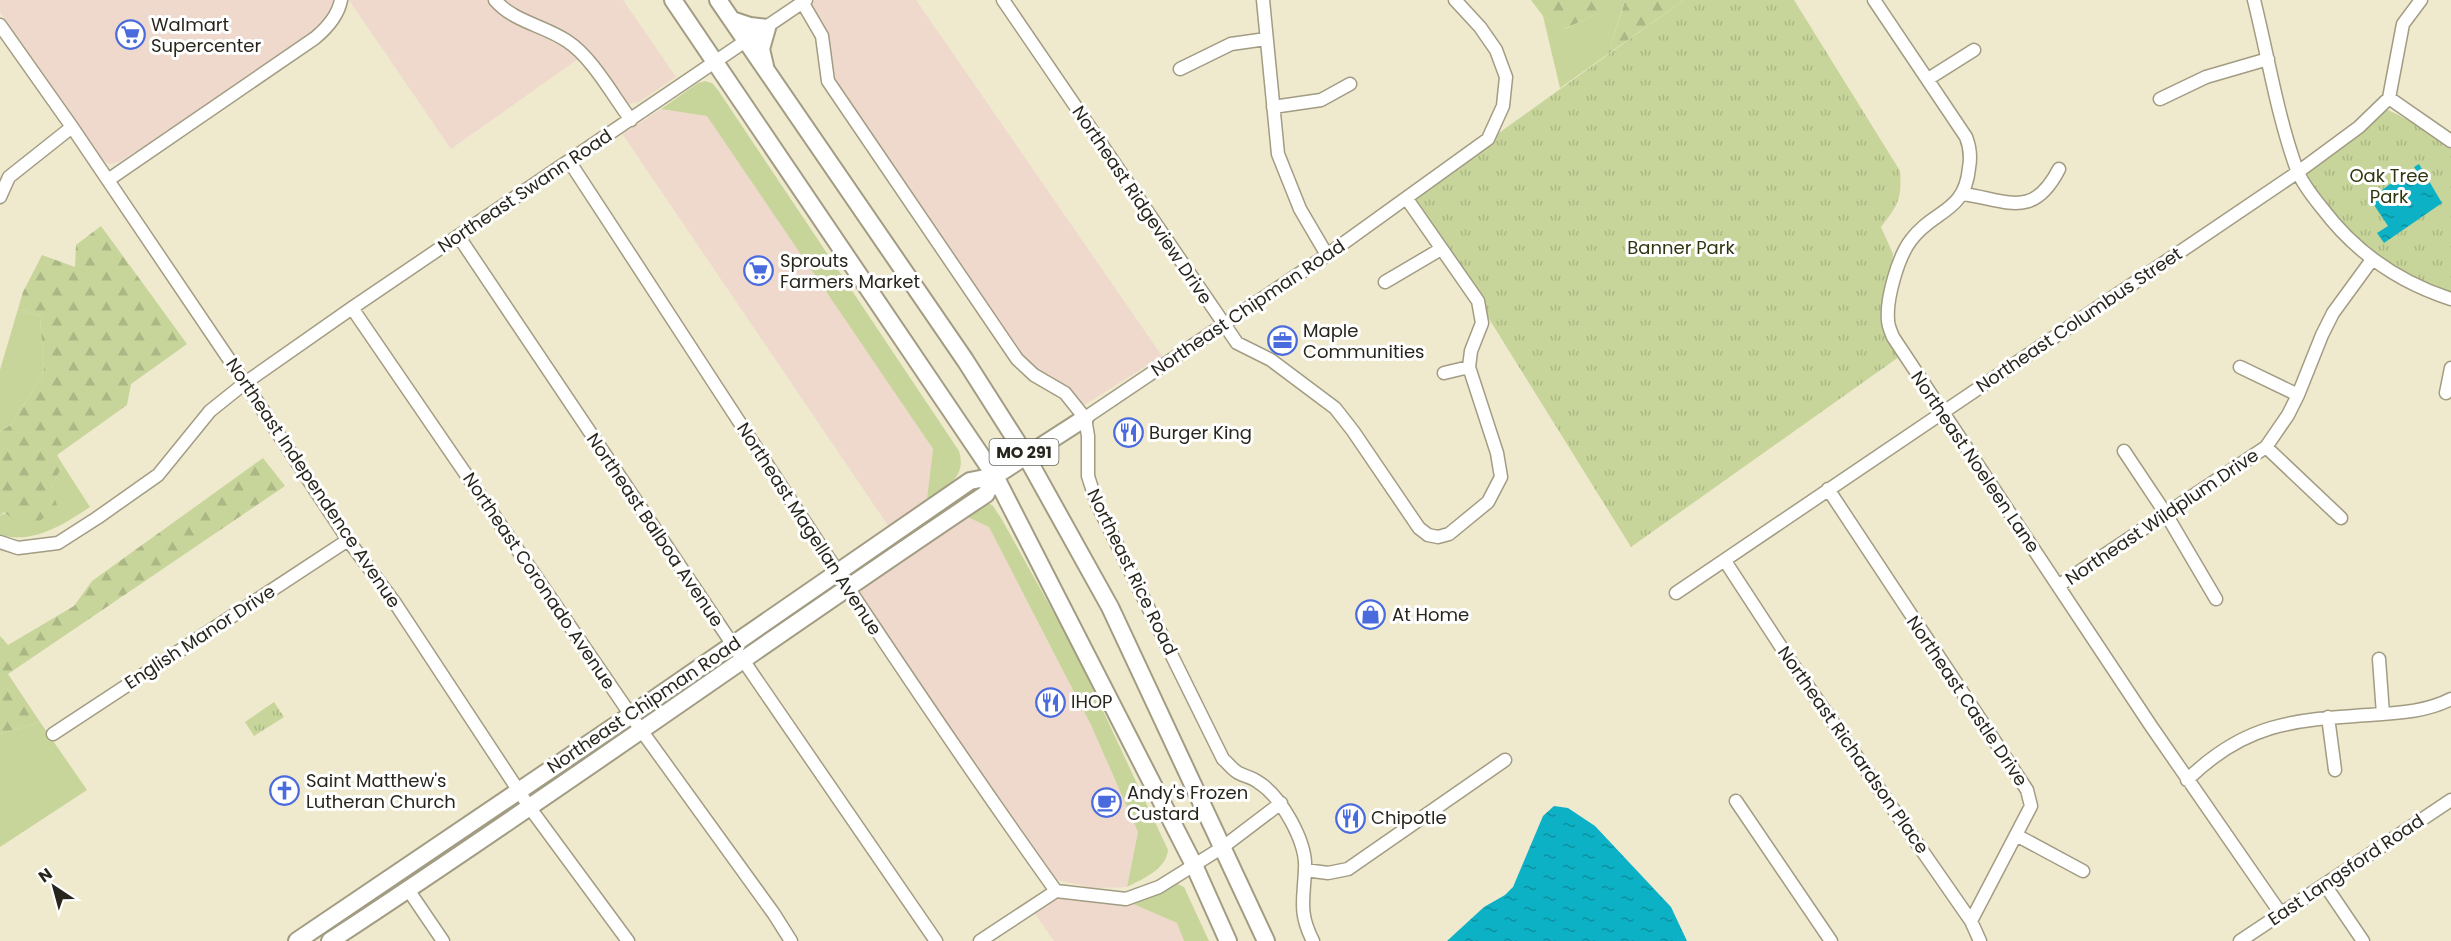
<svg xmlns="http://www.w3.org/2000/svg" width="2451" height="941" font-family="Poppins,sans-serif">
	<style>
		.commercial { fill: #efd9cd }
		.grass { fill: #c7d59a }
		.forest { fill: url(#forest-firs) }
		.park { fill: url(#park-tufts) }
		.water { fill: url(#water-ripples) }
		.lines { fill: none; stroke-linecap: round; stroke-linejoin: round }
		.minor-casing { stroke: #a29c83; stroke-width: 15 }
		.major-casing { stroke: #a29c83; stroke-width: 20 }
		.minor { stroke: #fff; stroke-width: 12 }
		.major { stroke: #fff; stroke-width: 16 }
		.labels { text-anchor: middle; stroke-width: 6; stroke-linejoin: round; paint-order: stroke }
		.shield { fill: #fff; stroke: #686760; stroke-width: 1.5 }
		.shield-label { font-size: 16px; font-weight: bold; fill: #28261c }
		.poi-label { font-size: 18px; fill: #28261c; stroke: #fff; text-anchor: start }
		.park-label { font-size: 18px; fill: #2f360f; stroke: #fff }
		.street-label { font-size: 18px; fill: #28261c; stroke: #fff }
	</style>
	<defs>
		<pattern id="forest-firs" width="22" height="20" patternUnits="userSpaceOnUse" patternTransform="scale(1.5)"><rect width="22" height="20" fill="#c7d59a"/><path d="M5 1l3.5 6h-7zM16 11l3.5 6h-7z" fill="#abb784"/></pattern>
		<pattern id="park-tufts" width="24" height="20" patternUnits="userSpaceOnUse" patternTransform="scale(1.5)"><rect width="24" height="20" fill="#c7d59a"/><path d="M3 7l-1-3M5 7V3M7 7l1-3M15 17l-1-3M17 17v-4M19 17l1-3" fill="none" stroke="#abb784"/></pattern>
		<pattern id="water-ripples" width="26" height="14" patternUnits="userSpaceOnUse" patternTransform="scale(1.5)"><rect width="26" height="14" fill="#0db1c6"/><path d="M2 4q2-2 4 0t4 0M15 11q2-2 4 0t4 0" fill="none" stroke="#0d90a0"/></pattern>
	</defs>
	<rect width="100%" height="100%" fill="#efe9ce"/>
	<path class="commercial" d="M 0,0 L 334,0 L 327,17 L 315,31 L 187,120 L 119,162 L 109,164 L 101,159 L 0,12 Z
		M 349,0 L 491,0 L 509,21 L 563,46 L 578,59 L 451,149 Z
		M 505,0 L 623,0 L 676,77 L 639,102 L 628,104 L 579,42 L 571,36 L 523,16 Z
		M 815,0 L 916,0 L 1162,356 L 1086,404 L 1082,405 L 1025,364 L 832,79 L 822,27 L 812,6 Z
		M 661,109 L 707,115 L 933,449 L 927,499 L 889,527 L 619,129 L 629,130 Z
		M 959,513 L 989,527 L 1091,725 L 1138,832 L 1127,887 L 1095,888 L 1053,879 L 855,593 L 857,580 Z
		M 1060,895 L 1124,900 L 1177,923 L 1184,941 L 1054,941 L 1029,905 Z"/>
	<path class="grass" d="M 1625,0 L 1608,54 L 1560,88 L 1543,16 L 1565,29 Z
		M 705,81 L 712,83 L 718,90 L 959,451 C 967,478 947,485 927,499 L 933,449 L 707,116 L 661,109 L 698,83 Z
		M 18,309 L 40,316 L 44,372 L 12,424 L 0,432 L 0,370 Z
		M 63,465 L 90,507 C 62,525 35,544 0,535 L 0,516 L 51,488 Z
		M 986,501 L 993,506 L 1001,518 L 1076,653 L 1168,850 C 1166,870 1142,879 1127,887 L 1138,832 L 1091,725 L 989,527 L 959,513 Z
		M 40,722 L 87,790 L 0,847 L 0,734 Z
		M 1178,884 L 1184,887 L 1209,941 L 1184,941 L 1177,923 L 1131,903 Z"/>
	<path class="forest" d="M 1531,0 L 1684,0 L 1608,54 L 1625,1 L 1564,29 L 1543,16 Z
		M 101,226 L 187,344 L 131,384 L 127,405 L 57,455 L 63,465 L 51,488 L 57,505 L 40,521 L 16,521 L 4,512 L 0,516 L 0,432 L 12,424 L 44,372 L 40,316 L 18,309 L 23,292 L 42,255 L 75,267 L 76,245 Z
		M 263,458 L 285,486 L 8,674 L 40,722 L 0,734 L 0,636 L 8,645 L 74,606 L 92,581 Z"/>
	<path class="park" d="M 1684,0 L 1794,0 L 1900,171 C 1902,199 1898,205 1881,227 L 1893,254 L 1888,306 L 1903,354 L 1631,547 L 1478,301 L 1407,199 Z
		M 2384,108 L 2416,124 L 2451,149 L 2451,295 L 2413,282 L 2353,240 L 2308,181 L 2306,172 Z
		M 274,702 L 284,717 L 254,736 L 245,722 Z"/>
	<path class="water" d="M 2419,164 L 2442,203 L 2384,243 L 2377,233 L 2388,226 L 2370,199 L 2401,176 L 2405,181 L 2418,173 L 2414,167 Z
		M 1554,806 L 1568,808 L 1595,826 L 1671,907 L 1687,941 L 1447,941 L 1484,907 L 1505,895 L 1513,887 L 1543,816 Z"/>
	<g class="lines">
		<defs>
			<path id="minor" d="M 495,0 C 514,22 543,25 567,41 C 592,57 613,96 631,120
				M 801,0 L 822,36 L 828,81 L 1017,359 L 1034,375 L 1065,393 L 1085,418 L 1088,436 L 1088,476 L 1097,504 L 1223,759 C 1228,763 1232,769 1237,772 C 1243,776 1252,777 1258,782 C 1281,796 1307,842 1305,869 C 1304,899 1298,912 1313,941
				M 1003,0 L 1237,343 L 1271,360 L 1335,408 L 1353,431 L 1419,528 L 1428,535 L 1438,537 L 1449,534 L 1488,502 L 1501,477 L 1497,453 L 1469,367 L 1471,351 L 1482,323 L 1478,301 L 1407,199
				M 1263,0 L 1278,154 L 1300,209 L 1327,255
				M 1874,0 L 1966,137 C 1970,147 1971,157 1969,168 C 1965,213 1933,210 1911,240 C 1898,257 1886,299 1888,320 C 1888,326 1891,332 1893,337 L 2151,726 L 2281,914
				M 2254,0 C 2268,56 2277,115 2297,170 C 2302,183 2313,197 2322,208 C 2356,253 2398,282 2451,299
				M 0,25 L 72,127 L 245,383 L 348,540 L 395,603 L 530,808 L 628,941
				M 1180,69 L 1231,44 L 1266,39
				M 1928,79 L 1974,50
				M 2389,98 L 2451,141
				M 2160,99 L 2206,77 L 2268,59
				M 1273,107 L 1321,100 L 1350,84
				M 569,161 C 730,406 886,653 1056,891
				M 108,180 L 315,38 C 327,28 338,16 341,0
				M 1963,194 C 2007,200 2033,220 2059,169
				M 0,197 L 9,177 L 72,127
				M 459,237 L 743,660 L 936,941
				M 1385,282 L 1441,249
				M 352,308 L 641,730 L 774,914 L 791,941
				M 2240,367 L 2298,395
				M 1444,373 L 1469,367
				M 2446,393 L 2451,368
				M 1085,418 L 1327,255 L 1488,139 L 1503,106 L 1506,77 L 1496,50 L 1480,27 L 1455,0
				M 2266,447 L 2341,518
				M 2124,451 L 2166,514 L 2216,599
				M 1828,489 L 2027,790 L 2031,806 L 1971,921
				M 0,542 L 18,548 L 58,543 L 97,518 L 158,475 L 210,411 L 245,383 L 352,308 L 806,0
				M 1725,561 L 1789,659 L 1971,921 L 1980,941
				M 2058,586 L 2266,447 L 2288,415 L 2298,395 L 2322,335 L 2333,313 L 2371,261
				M 1676,593 L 2298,172 L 2359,127 L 2389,98 L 2403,24 L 2421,0
				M 2379,659 L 2383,714
				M 2328,717 L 2335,770
				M 53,734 L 348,540
				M 2187,780 C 2245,723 2293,720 2369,715 C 2397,713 2426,712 2451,699
				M 1736,801 L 1831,941
				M 2016,835 L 2083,871
				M 1305,870 L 1328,873 L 1348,869 L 1505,760
				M 2325,885 L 2363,941
				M 407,888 L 443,941
				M 980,941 L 1056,891 L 1126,899 L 1159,887 L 1223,847 L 1281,803
				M 2240,941 L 2451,800"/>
			<path id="major" d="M 673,0 L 995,476 L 1194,865 L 1228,941
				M 718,0 L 965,360 L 1026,456 L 1110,607 L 1266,941
				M 732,20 L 750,26 L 767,28 L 761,49 L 765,66
				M 297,941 L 631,715 L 970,481 L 995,476 L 1085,418
				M 330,941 C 552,796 766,641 986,494 L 995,476"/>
		</defs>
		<use href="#minor" class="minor-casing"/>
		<use href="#major" class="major-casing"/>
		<use href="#minor" class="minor"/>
		<use href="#major" class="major"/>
	</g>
	<defs>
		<symbol id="supermarket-ring" viewBox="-11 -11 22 22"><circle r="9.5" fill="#fff" stroke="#4a6bde" stroke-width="1.5"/><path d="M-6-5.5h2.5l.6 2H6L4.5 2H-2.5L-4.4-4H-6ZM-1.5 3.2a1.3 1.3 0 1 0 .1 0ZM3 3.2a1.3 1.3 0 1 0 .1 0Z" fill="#4a6bde"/></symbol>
		<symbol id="office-ring" viewBox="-11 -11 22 22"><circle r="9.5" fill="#fff" stroke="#4a6bde" stroke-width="1.5"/><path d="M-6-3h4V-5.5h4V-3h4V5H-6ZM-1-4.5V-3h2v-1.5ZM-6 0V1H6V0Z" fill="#4a6bde"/></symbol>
		<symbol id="restaurant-ring" viewBox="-11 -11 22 22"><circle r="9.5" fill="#fff" stroke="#4a6bde" stroke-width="1.5"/><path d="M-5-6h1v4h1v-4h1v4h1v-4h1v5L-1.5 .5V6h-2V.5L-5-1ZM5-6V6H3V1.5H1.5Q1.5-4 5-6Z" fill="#4a6bde"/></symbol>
		<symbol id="shop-ring" viewBox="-11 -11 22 22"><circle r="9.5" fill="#fff" stroke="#4a6bde" stroke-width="1.5"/><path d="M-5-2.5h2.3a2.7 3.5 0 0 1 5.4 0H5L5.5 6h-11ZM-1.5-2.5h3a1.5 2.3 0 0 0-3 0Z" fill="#4a6bde"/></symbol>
		<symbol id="church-ring" viewBox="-11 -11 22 22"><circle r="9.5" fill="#fff" stroke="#4a6bde" stroke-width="1.5"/><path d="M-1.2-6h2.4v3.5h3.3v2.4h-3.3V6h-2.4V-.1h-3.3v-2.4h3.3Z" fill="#4a6bde"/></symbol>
		<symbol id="cafe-ring" viewBox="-11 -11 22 22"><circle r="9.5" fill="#fff" stroke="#4a6bde" stroke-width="1.5"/><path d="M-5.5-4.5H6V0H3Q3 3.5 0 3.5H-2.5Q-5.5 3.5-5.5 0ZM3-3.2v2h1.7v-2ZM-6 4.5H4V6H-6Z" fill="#4a6bde"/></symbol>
	</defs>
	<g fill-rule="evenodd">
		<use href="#supermarket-ring" x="114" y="18" width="33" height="33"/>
		<use href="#supermarket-ring" x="742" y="254" width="33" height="33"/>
		<use href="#office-ring" x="1266" y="324" width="33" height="33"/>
		<use href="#restaurant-ring" x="1112" y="416" width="33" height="33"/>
		<use href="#shop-ring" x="1354" y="598" width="33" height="33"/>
		<use href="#restaurant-ring" x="1034" y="686" width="33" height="33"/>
		<use href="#church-ring" x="268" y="774" width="33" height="33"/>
		<use href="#cafe-ring" x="1090" y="786" width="33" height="33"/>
		<use href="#restaurant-ring" x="1334" y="802" width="33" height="33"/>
	</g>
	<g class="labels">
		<rect class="shield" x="989.5" y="439" width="69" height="26" rx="4.5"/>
		<g class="shield-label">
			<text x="1024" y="458">MO 291</text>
		</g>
		<g class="poi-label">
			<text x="151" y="31">Walmart<tspan x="151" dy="21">Supercenter</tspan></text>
			<text x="780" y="267">Sprouts<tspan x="780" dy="21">Farmers Market</tspan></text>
			<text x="1303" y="337">Maple<tspan x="1303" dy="21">Communities</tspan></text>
			<text x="1149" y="439">Burger King</text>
			<text x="1392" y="621">At Home</text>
			<text x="1071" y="708">IHOP</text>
			<text x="306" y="787">Saint Matthew's<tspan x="306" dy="21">Lutheran Church</tspan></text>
			<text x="1127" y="799">Andy's Frozen<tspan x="1127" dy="21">Custard</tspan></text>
			<text x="1371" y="824">Chipotle</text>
		</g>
		<g class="park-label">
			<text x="2389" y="182">Oak Tree<tspan x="2389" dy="21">Park</tspan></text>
			<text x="1681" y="254">Banner Park</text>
		</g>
		<g class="street-label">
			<text transform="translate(525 191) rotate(-34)" y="6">Northeast Swann Road</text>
			<text transform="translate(1142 205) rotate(56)" y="6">Northeast Ridgeview Drive</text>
			<text transform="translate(1248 308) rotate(-34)" y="6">Northeast Chipman Road</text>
			<text transform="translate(2079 320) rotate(-34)" y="6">Northeast Columbus Street</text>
			<text transform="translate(1975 462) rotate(56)" y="6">Northeast Noeleen Lane</text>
			<text transform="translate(313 483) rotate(56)" y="6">Northeast Independence Avenue</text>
			<text transform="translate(2162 517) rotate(-34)" y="6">Northeast Wildplum Drive</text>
			<text transform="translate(809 529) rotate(57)" y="6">Northeast Magellan Avenue</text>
			<text transform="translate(655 530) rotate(56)" y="6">Northeast Balboa Avenue</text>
			<text transform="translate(1132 572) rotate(64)" y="6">Northeast Rice Road</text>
			<text transform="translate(539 581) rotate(56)" y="6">Northeast Coronado Avenue</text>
			<text transform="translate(200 637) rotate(-33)" y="6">English Manor Drive</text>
			<text transform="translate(1967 701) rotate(56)" y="6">Northeast Castle Drive</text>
			<text transform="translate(644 705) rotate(-34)" y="6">Northeast Chipman Road</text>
			<text transform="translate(1853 750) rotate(55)" y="6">Northeast Richardson Place</text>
			<text transform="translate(2346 870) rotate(-34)" y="6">East Langsford Road</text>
		</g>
	</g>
	<g transform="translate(54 887) rotate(324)" stroke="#ffffff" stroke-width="4.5" paint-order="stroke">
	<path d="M0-4.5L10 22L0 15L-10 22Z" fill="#28261c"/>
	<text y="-9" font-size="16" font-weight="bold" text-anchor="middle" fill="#28261c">N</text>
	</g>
</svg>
